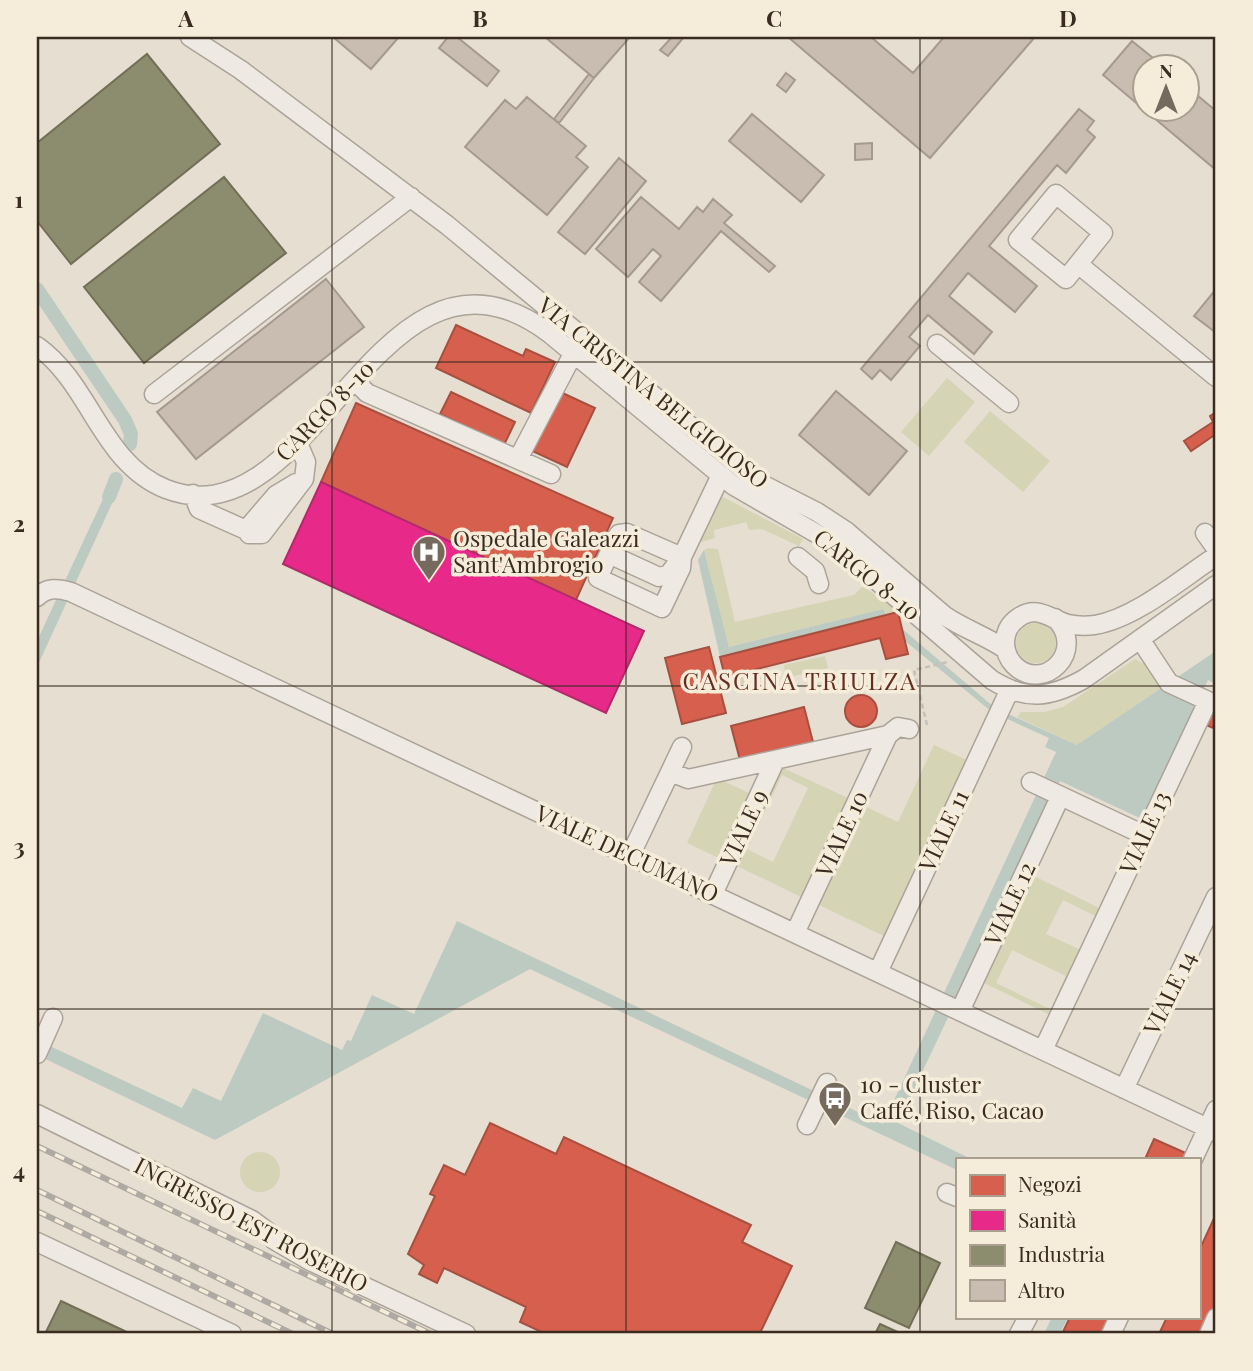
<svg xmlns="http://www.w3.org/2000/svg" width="1253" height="1371" font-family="'Playfair Display',serif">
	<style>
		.green { fill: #d5d4b4; fill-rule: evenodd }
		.water { fill: #bccac1 }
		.shops { fill: #d6604d; stroke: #a75040; stroke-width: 2 }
		.health { fill: #e7298a; stroke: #b32a6a; stroke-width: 2 }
		.industry { fill: #8c8c6e; stroke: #736f57; stroke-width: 2 }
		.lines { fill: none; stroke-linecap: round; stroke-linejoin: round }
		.canal { stroke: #bccac1; stroke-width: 14 }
		.building { fill: #c9bdb2; stroke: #a69a90; stroke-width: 2 }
		.minor-casing { stroke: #aba399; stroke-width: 21 }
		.path { stroke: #c6c1b9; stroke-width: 2.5; stroke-dasharray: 5 3.5; stroke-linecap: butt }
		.minor { stroke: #eeeae3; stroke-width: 18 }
		.rail-casing { stroke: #aea9a2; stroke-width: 6 }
		.rail { stroke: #f5ecd9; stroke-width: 3.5; stroke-dasharray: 10; stroke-linecap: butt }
		.grid { fill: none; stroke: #3a2c21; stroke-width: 2; stroke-opacity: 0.55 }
		.labels { text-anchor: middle; stroke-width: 7; stroke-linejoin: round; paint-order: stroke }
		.street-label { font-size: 23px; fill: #3a2c21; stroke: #f5ecd9 }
		.poi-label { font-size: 23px; fill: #3a2c21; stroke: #f5ecd9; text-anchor: start }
		.neighbourhood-label { font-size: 24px; letter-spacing: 2px; fill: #652e22; stroke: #f5ecd9 }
		.neatline { fill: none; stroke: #3a2c21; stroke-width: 2.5 }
		.grid-label { font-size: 23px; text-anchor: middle; font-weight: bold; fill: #3a2c21 }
	</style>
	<rect width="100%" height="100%" fill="#e5ded1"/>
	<path class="green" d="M 947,378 L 975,402 L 929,456 L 901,432 Z
		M 990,411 L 1050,461 L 1023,492 L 964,442 Z
		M 721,496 L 803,539 L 799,546 L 762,529 L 749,530 L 746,522 L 714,530 L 715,538 L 694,544 L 716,501 Z
		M 708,548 L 718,549 L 735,622 L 854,595 L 863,586 L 898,612 L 886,615 L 883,609 L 729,647 L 704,550 Z
		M1016 643a20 20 0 1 1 40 0a20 20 0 1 1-40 0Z
		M 825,656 L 828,668 L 786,678 L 784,665 Z
		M 1135,659 L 1142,663 L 1144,661 L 1163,687 L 1077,745 L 1017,717 L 1021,712 L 1044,712 L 1063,707 Z
		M 768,668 L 771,677 L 729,688 L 726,679 Z
		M 934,745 L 969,761 L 886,937 L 817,904 L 864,806 L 898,822 Z
		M 781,767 L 850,799 L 803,898 L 735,865 ZM 782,775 L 808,788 L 773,862 L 747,849 Z
		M 717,778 L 751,794 L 721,859 L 687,843 Z
		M 1064,807 L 1034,876 L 1101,909 L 1097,917 L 1063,900 L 1046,934 L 1081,950 L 1055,1005 L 1053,1004 L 1066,976 L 1012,950 L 996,983 L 1050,1009 L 1054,1008 L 1050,1015 L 982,982 Z
		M240 1172a20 20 0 1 1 40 0a20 20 0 1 1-40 0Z"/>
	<path class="water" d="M 109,497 L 114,499 L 37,667 L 37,641 L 103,499 L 107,501 Z
		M 704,550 L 729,647 L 883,609 L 886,615 L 995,708 L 1077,745 L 1216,651 L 1216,684 L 1208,680 L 1142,819 L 1060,781 L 898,1123 L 971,1159 L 957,1159 L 957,1170 L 530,969 L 215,1140 L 37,1055 L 37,1040 L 182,1108 L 193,1088 L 221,1101 L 263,1013 L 342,1050 L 347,1040 L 351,1041 L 372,995 L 414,1014 L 457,921 L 883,1124 L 1056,752 L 1045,747 L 1049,738 L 992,712 L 877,618 L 720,657 L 698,560 Z
		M 1052,1317 L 1068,1317 L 1060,1334 L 1044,1334 Z"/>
	<path class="shops" d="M 456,325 L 523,356 L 526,349 L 555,362 L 531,413 L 436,368 Z
		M 556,390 L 595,408 L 567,467 L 528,449 Z
		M 451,392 L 515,422 L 504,445 L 440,414 Z
		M 356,403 L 613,518 L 576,600 L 321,482 Z
		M 1216,412 L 1216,434 L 1191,451 L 1184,441 L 1213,422 L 1210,416 Z
		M 898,612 L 908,654 L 886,659 L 880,638 L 725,677 L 720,657 Z
		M 709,647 L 726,713 L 682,724 L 665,658 Z
		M845 711a16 16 0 1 1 32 0a16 16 0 1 1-32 0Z
		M 804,707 L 813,742 L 740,760 L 731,726 Z
		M 1211,715 L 1216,717 L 1213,728 L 1206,725 Z
		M 490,1123 L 556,1154 L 564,1137 L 751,1225 L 742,1242 L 792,1266 L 760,1333 L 764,1334 L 546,1334 L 520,1322 L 526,1307 L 444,1268 L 437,1283 L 419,1274 L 424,1265 L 408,1254 L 435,1196 L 430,1194 L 444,1165 L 465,1175 Z
		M 1154,1139 L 1188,1154 L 1186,1159 L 1145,1159 Z
		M 1216,1214 L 1216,1304 L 1202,1334 L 1159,1334 L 1167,1317 L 1199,1317 L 1199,1251 Z
		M 1070,1317 L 1111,1317 L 1103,1334 L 1062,1334 Z"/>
	<path class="health" d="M 321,482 L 644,631 L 606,713 L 283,564 Z"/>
	<path class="industry" d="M 147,54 L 220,144 L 71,264 L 37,221 L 37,143 Z
		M 224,177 L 286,253 L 144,363 L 84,287 Z
		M 896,1242 L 940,1263 L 909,1328 L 865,1308 Z
		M 61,1301 L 131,1334 L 45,1334 Z
		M 880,1324 L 902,1334 L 875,1334 Z"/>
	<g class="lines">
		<path class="canal" d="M 37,289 L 125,420 L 131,434 L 130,444
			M 109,497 L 116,479"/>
	</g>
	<path class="building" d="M 333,37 L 399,37 L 371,69 Z
		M 448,37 L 457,37 L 499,71 L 487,86 L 439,48 Z
		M 545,37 L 630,37 L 594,78 Z
		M 672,37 L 684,37 L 668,56 L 660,50 Z
		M 788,37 L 871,37 L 913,73 L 944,37 L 1035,37 L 930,158 Z
		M 1132,41 L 1163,66 L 1144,66 L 1144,108 L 1186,108 L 1186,86 L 1216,111 L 1216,170 L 1103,75 Z
		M 786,73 L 795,80 L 786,92 L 777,85 Z
		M 589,74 L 594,78 L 559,123 L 554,119 Z
		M 527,97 L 586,146 L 576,157 L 588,167 L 547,215 L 465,147 L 505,100 L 516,109 Z
		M 1079,109 L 1094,121 L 1087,130 L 1095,137 L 1066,173 L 1057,165 L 989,246 L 1037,286 L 1015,312 L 968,273 L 949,296 L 992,332 L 974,354 L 928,315 L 909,337 L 920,346 L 891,380 L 880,370 L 872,379 L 861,369 Z
		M 752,114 L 824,175 L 801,202 L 729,141 Z
		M 872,143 L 872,159 L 855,160 L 855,144 Z
		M 619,158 L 646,181 L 585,254 L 558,232 Z
		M 641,197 L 679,229 L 697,207 L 703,212 L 713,199 L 732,215 L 724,223 L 775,266 L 769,272 L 721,231 L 661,301 L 639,282 L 661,256 L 653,249 L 628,277 L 596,249 Z
		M 326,279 L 364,327 L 196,459 L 157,412 Z
		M 1216,289 L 1216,330 L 1215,332 L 1194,316 Z
		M 836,391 L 907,451 L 869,495 L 799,435 Z"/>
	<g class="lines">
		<defs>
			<path id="minor" d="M 190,37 L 241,70 L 447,225 L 758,482 L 817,512 L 846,531 L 945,616 C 964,629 986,636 1005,649
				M 1056,194 L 1103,233 L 1066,279 L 1018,240 Z
				M 1078,264 L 1216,377
				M 937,344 L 1009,403
				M 37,346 C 91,384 101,463 166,489 C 316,547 378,206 549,333 L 734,486 L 833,543 L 992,680 C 1026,701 1050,698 1084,679 L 1216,585
				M 355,381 L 367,393 L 551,474
				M 154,394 L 411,197
				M 518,459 L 574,352
				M 193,494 L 199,509 L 246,530 L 249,534 L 262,534 L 304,479 L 306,462 L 298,443
				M 246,530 L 276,495 L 296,483
				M 627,533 L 682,557 L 681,568 L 662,608 L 598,578 L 616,538 L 619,534 Z
				M 1205,533 L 1215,547
				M 609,554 L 659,577 L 669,574 L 682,557 L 721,475
				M 798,557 L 815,571 L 819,584
				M 37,597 C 47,587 58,588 71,592 L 1216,1132
				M 1055,618 C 1088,651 1043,694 1014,665 C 1001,651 1002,629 1018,618 C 1037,604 1050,619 1068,624 C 1077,626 1086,626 1095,625 C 1136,618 1181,579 1216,556
				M 669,775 L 678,775 L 688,779 L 888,735 L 898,727 L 909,729
				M 1031,782 L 1144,835
				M 630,856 L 682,747
				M 713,894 L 775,761
				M 795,933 L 888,735
				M 878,972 L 1010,689
				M 960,1011 L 1060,797
				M 1043,1050 L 1208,701 L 1169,683 L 1140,639
				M 37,1054 L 53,1018
				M 1124,1089 L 1216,897
				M 37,1114 L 252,1220 L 268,1232 L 274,1240 L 310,1261 L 466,1334
				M 807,1125 L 827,1083
				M 1193,1159 L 1216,1110
				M 947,1193 L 957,1197
				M 37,1242 L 232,1334
				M 1019,1334 L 1028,1317
				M 1111,1334 L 1119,1317
				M 1209,1334 L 1216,1318"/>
		</defs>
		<use href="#minor" class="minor-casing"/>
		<path class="path" d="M 927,725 L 914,670 L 948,662"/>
		<use href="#minor" class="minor"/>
		<defs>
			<path id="rail" d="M 37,1146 L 431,1334
				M 37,1190 L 333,1334
				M 37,1211 L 293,1334"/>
		</defs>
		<use href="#rail" class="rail-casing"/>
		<use href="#rail" class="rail"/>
	</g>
	<path class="grid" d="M 332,37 L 332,1334M 626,37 L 626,1334M 920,37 L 920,1334M 37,362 L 1216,362M 37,686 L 1216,686M 37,1009 L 1216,1009"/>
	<defs>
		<symbol id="hospital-pin" viewBox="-11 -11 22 30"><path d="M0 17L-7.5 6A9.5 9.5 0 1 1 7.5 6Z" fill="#766a5f" stroke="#f5ecd9"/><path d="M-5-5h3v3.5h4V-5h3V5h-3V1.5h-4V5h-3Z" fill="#fff"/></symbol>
		<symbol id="bus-pin" viewBox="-11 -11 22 30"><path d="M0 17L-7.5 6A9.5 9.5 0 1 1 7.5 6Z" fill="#766a5f" stroke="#f5ecd9"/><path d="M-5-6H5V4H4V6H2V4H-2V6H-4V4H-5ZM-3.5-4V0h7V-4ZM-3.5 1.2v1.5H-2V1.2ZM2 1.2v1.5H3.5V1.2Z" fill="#fff"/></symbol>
	</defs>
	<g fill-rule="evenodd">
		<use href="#hospital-pin" x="410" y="533" width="38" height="52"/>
		<use href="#bus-pin" x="816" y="1079" width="38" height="52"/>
	</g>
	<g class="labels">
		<g class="street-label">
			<text transform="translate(653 393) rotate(39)" y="8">VIA CRISTINA BELGIOIOSO</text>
			<text transform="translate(325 411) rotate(-46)" y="8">CARGO 8-10</text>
			<text transform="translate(867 575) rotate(39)" y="8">CARGO 8-10</text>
			<text transform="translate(744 828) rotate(-65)" y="8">VIALE 9</text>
			<text transform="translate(944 831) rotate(-65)" y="8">VIALE 11</text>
			<text transform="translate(1145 833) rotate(-65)" y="8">VIALE 13</text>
			<text transform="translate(842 834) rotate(-65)" y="8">VIALE 10</text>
			<text transform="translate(627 854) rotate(25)" y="8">VIALE DECUMANO</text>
			<text transform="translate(1010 904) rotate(-65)" y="8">VIALE 12</text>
			<text transform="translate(1170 993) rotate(-64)" y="8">VIALE 14</text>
			<text transform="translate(251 1225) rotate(28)" y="8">INGRESSO EST ROSERIO</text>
		</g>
		<g class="poi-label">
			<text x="453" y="547">Ospedale Galeazzi<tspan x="453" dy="26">Sant'Ambrogio</tspan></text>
			<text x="860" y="1093">10 - Cluster<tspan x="860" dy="26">Caffé, Riso, Cacao</tspan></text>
		</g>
		<g class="neighbourhood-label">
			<text x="800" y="690">CASCINA TRIULZA</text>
		</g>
	</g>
	<rect width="1253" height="1371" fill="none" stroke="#f5ecd9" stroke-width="77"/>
	<rect x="956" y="1158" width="245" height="161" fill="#f5ecd9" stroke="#aa9f8f" stroke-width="2"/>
	<rect x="970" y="1175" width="35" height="21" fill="#d6604d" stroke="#aa9f8f" stroke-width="2"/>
	<text x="1018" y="1192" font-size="21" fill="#3a2c21">Negozi</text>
	<rect x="970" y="1210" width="35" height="21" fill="#e7298a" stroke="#aa9f8f" stroke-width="2"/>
	<text x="1018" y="1228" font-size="21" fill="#3a2c21">Sanità</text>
	<rect x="970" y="1245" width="35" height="21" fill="#8c8c6e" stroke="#aa9f8f" stroke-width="2"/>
	<text x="1018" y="1262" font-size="21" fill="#3a2c21">Industria</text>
	<rect x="970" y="1280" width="35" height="21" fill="#c9bdb2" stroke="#aa9f8f" stroke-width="2"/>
	<text x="1018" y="1298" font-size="21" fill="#3a2c21">Altro</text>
	<g transform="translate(1166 88)"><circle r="33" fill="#f5ecd9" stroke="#aa9f8f" stroke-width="2"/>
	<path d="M0-5L12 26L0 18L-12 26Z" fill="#766a5f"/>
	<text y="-10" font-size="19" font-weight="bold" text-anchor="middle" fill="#3a2c21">N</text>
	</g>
	<rect x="38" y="38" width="1176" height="1294" class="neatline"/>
	<g class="grid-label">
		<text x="186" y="27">A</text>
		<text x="480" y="27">B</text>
		<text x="774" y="27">C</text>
		<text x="1068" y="27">D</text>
		<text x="19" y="208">1</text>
		<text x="19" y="532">2</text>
		<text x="19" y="855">3</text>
		<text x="19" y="1179">4</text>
	</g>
</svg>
